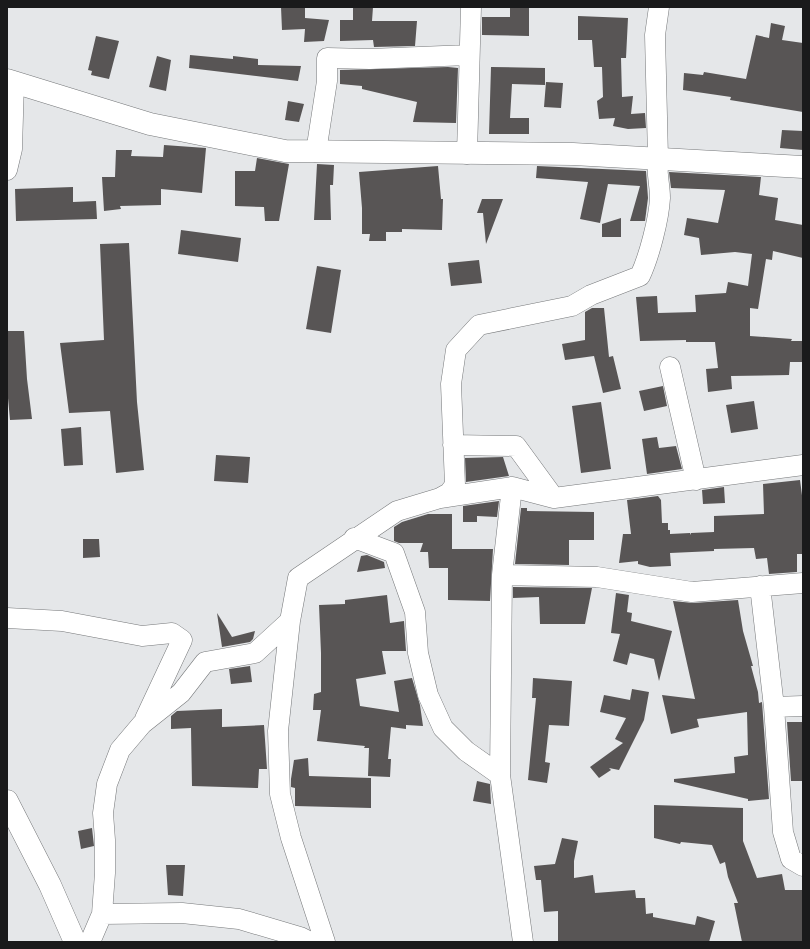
<svg xmlns="http://www.w3.org/2000/svg" width="810" height="949" font-family="Montserrat,sans-serif">
	<style>
		.building { fill: #585555 }
		.lines { fill: none; stroke-linecap: round; stroke-linejoin: round }
		.minor-casing { stroke: #76787a; stroke-width: 21 }
		.tertiary-casing { stroke: #76787a; stroke-width: 23 }
		.secondary-casing { stroke: #76787a; stroke-width: 23 }
		.minor { stroke: #fff; stroke-width: 20 }
		.tertiary { stroke: #fff; stroke-width: 22 }
		.secondary { stroke: #fff; stroke-width: 22 }
	</style>
	<rect width="100%" height="100%" fill="#e5e7e9"/>
	<path class="building" d="M 281,7 L 305,7 L 305,22 L 305,18 L 329,20 L 324,41 L 304,42 L 305,29 L 282,30 Z
		M 353,7 L 373,7 L 372,21 L 417,21 L 415,46 L 374,47 L 373,40 L 340,41 L 340,20 L 353,20 Z
		M 510,7 L 529,7 L 529,36 L 482,35 L 482,17 L 510,17 Z
		M 578,16 L 628,18 L 626,58 L 621,58 L 622,97 L 633,96 L 631,114 L 645,113 L 646,128 L 628,129 L 613,126 L 615,118 L 599,119 L 597,101 L 603,97 L 602,67 L 594,67 L 592,40 L 578,40 Z
		M 771,23 L 785,26 L 782,40 L 803,43 L 803,112 L 730,100 L 731,97 L 683,90 L 684,73 L 703,75 L 704,72 L 746,79 L 756,35 L 769,38 Z
		M 96,36 L 119,41 L 109,79 L 91,75 L 92,71 L 88,70 Z
		M 190,55 L 233,59 L 233,56 L 258,59 L 258,65 L 301,66 L 298,81 L 189,68 Z
		M 157,56 L 171,60 L 166,91 L 149,87 Z
		M 448,67 L 458,68 L 456,123 L 413,122 L 417,102 L 362,89 L 362,86 L 340,84 L 340,70 Z
		M 491,67 L 545,68 L 545,85 L 512,84 L 510,118 L 529,118 L 529,134 L 489,134 Z
		M 546,82 L 563,83 L 561,108 L 544,107 Z
		M 288,101 L 304,104 L 299,122 L 285,120 Z
		M 782,130 L 803,131 L 803,150 L 780,148 Z
		M 164,145 L 206,148 L 202,193 L 161,189 L 161,205 L 120,206 L 121,209 L 104,211 L 102,177 L 115,177 L 116,150 L 132,150 L 131,156 L 163,157 Z
		M 257,158 L 289,164 L 279,221 L 265,221 L 264,207 L 235,206 L 235,171 L 255,171 Z
		M 317,164 L 334,165 L 333,185 L 330,185 L 331,220 L 314,220 Z
		M 438,166 L 441,199 L 443,199 L 442,230 L 402,229 L 402,232 L 386,232 L 386,241 L 369,241 L 370,234 L 362,234 L 362,208 L 359,172 Z
		M 537,166 L 646,171 L 648,198 L 645,221 L 630,221 L 640,186 L 608,184 L 600,223 L 580,219 L 588,182 L 536,178 Z
		M 669,172 L 761,177 L 759,195 L 778,198 L 775,220 L 803,225 L 803,258 L 773,251 L 772,260 L 766,259 L 758,309 L 750,308 L 750,336 L 792,339 L 791,341 L 803,341 L 803,362 L 790,362 L 789,375 L 731,376 L 732,389 L 708,392 L 706,369 L 718,368 L 715,342 L 686,342 L 686,340 L 640,341 L 636,297 L 657,296 L 658,313 L 696,312 L 695,295 L 726,293 L 728,282 L 748,286 L 752,254 L 735,252 L 701,255 L 699,238 L 684,235 L 687,218 L 718,223 L 725,190 L 671,188 Z
		M 73,187 L 73,202 L 96,201 L 97,219 L 16,221 L 15,189 Z
		M 482,199 L 503,199 L 486,244 L 483,213 L 477,213 Z
		M 621,218 L 621,237 L 602,237 L 602,224 Z
		M 181,230 L 241,238 L 238,262 L 178,254 Z
		M 129,243 L 137,402 L 144,470 L 116,473 L 110,411 L 69,413 L 60,343 L 104,340 L 100,244 Z
		M 479,260 L 482,283 L 451,286 L 448,263 Z
		M 317,266 L 341,270 L 331,333 L 306,329 Z
		M 592,308 L 604,308 L 609,357 L 613,356 L 621,389 L 603,393 L 594,356 L 565,360 L 562,344 L 585,340 L 585,312 Z
		M 7,331 L 24,331 L 27,379 L 32,419 L 10,420 L 7,387 Z
		M 663,386 L 667,406 L 644,411 L 639,391 Z
		M 754,401 L 758,429 L 731,433 L 726,405 Z
		M 601,402 L 611,469 L 581,473 L 572,406 Z
		M 81,427 L 83,465 L 64,466 L 61,429 Z
		M 657,437 L 659,448 L 676,446 L 682,469 L 647,474 L 642,439 Z
		M 216,455 L 250,457 L 248,483 L 214,481 Z
		M 503,457 L 509,476 L 466,482 L 465,458 Z
		M 800,480 L 803,503 L 803,554 L 797,554 L 797,572 L 769,574 L 767,558 L 756,559 L 754,548 L 714,549 L 714,551 L 670,553 L 671,566 L 650,567 L 638,564 L 638,561 L 619,563 L 623,534 L 631,534 L 627,500 L 658,496 L 661,500 L 662,523 L 668,523 L 668,530 L 670,530 L 670,534 L 690,533 L 691,535 L 691,533 L 714,532 L 714,516 L 764,514 L 763,484 Z
		M 724,487 L 725,503 L 703,504 L 702,490 Z
		M 499,501 L 497,517 L 477,516 L 477,522 L 463,522 L 463,506 Z
		M 521,508 L 527,508 L 527,511 L 594,512 L 594,540 L 569,540 L 569,565 L 515,564 Z
		M 428,514 L 452,514 L 452,549 L 493,549 L 490,601 L 448,600 L 448,568 L 429,568 L 428,552 L 420,552 L 423,543 L 399,543 L 394,541 L 394,527 L 402,522 Z
		M 83,539 L 99,539 L 100,557 L 83,558 Z
		M 367,555 L 384,562 L 385,568 L 357,572 L 361,556 Z
		M 513,587 L 592,588 L 585,624 L 540,624 L 539,597 L 513,598 Z
		M 616,593 L 629,595 L 627,612 L 632,613 L 631,621 L 672,631 L 659,681 L 654,659 L 630,653 L 627,665 L 613,661 L 620,634 L 611,633 Z
		M 387,595 L 390,623 L 404,621 L 406,651 L 382,651 L 386,674 L 356,679 L 360,706 L 399,712 L 394,681 L 412,678 L 420,705 L 423,726 L 406,725 L 406,729 L 391,727 L 388,759 L 391,759 L 390,777 L 368,776 L 369,748 L 364,748 L 365,746 L 317,741 L 321,710 L 313,710 L 314,694 L 321,692 L 321,653 L 319,605 L 345,604 L 345,600 Z
		M 738,600 L 743,631 L 753,666 L 751,666 L 758,692 L 759,703 L 762,702 L 769,799 L 748,801 L 748,799 L 674,782 L 674,779 L 735,773 L 734,757 L 748,755 L 747,712 L 697,719 L 699,727 L 671,734 L 662,695 L 695,699 L 673,601 L 693,603 Z
		M 217,613 L 232,637 L 255,631 L 253,639 L 250,642 L 222,647 Z
		M 250,666 L 252,682 L 231,684 L 229,669 Z
		M 533,678 L 572,681 L 569,726 L 549,725 L 545,762 L 550,763 L 547,783 L 528,780 L 536,698 L 532,698 Z
		M 632,689 L 649,692 L 644,720 L 619,770 L 609,768 L 611,770 L 599,778 L 590,767 L 623,743 L 615,739 L 626,718 L 600,712 L 604,695 L 630,700 Z
		M 222,709 L 222,727 L 264,725 L 267,769 L 259,769 L 258,788 L 192,786 L 191,728 L 171,729 L 171,716 L 177,711 Z
		M 787,722 L 803,722 L 803,781 L 791,781 Z
		M 308,758 L 309,776 L 371,778 L 371,808 L 295,806 L 295,788 L 291,787 L 291,779 L 294,760 Z
		M 477,781 L 490,784 L 491,804 L 473,801 Z
		M 654,805 L 743,808 L 743,841 L 757,878 L 782,874 L 785,890 L 803,890 L 803,942 L 742,942 L 734,903 L 738,903 L 728,877 L 725,862 L 720,864 L 712,845 L 681,842 L 680,844 L 654,838 Z
		M 92,828 L 94,846 L 81,849 L 78,831 Z
		M 562,838 L 578,841 L 574,861 L 574,878 L 593,875 L 595,893 L 635,890 L 636,898 L 645,898 L 646,914 L 653,913 L 653,917 L 695,925 L 697,916 L 715,921 L 709,942 L 558,942 L 558,911 L 544,912 L 541,880 L 536,880 L 534,866 L 555,864 Z
		M 166,865 L 185,865 L 183,896 L 168,895 Z"/>
	<g class="lines">
		<defs>
			<path id="minor" d="M 316,152 L 327,81 L 327,58 L 370,59 L 468,55
				M 467,154 L 471,7
				M 7,170 L 12,149 L 14,82
				M 670,367 L 696,480
				M 453,445 L 516,446 L 554,498
				M 512,487 L 502,575 L 500,775 L 523,942
				M 440,498 L 449,493 L 455,485 L 451,384 L 456,350 L 479,325 L 572,306 L 591,295 L 640,276 C 649,257 659,219 660,198 C 660,184 656,173 658,158 L 655,35 L 659,7
				M 354,538 L 394,553 L 415,612 L 418,653 L 428,695 L 443,728 L 466,751 L 500,775
				M 502,575 L 597,577 L 692,592 L 803,583
				M 760,586 L 774,707 L 783,832 L 791,859 L 803,866
				M 7,618 L 62,621 L 142,636 L 172,633 L 182,640 L 145,719
				M 774,707 L 803,706
				M 102,914 L 182,913 L 239,919 L 300,937 L 310,942
				M 90,942 L 102,914 L 105,873 L 105,840 L 103,813 L 107,784 L 120,750 L 142,724 L 181,693 L 205,662 L 255,653 L 290,621
				M 325,942 L 291,838 L 280,794 L 278,731 L 290,621 L 298,578 L 397,511 L 440,498 L 512,487 L 554,498 L 803,465"/>
			<path id="tertiary" d="M 7,80 L 150,124 L 285,151 L 573,154 L 803,167"/>
			<path id="secondary" d="M 7,801 L 50,885 L 75,942"/>
		</defs>
		<use href="#minor" class="minor-casing"/>
		<use href="#tertiary" class="tertiary-casing"/>
		<use href="#secondary" class="secondary-casing"/>
		<use href="#minor" class="minor"/>
		<use href="#tertiary" class="tertiary"/>
		<use href="#secondary" class="secondary"/>
	</g>
	<rect width="810" height="949" fill="none" stroke="#1a1a1b" stroke-width="16"/>
</svg>
